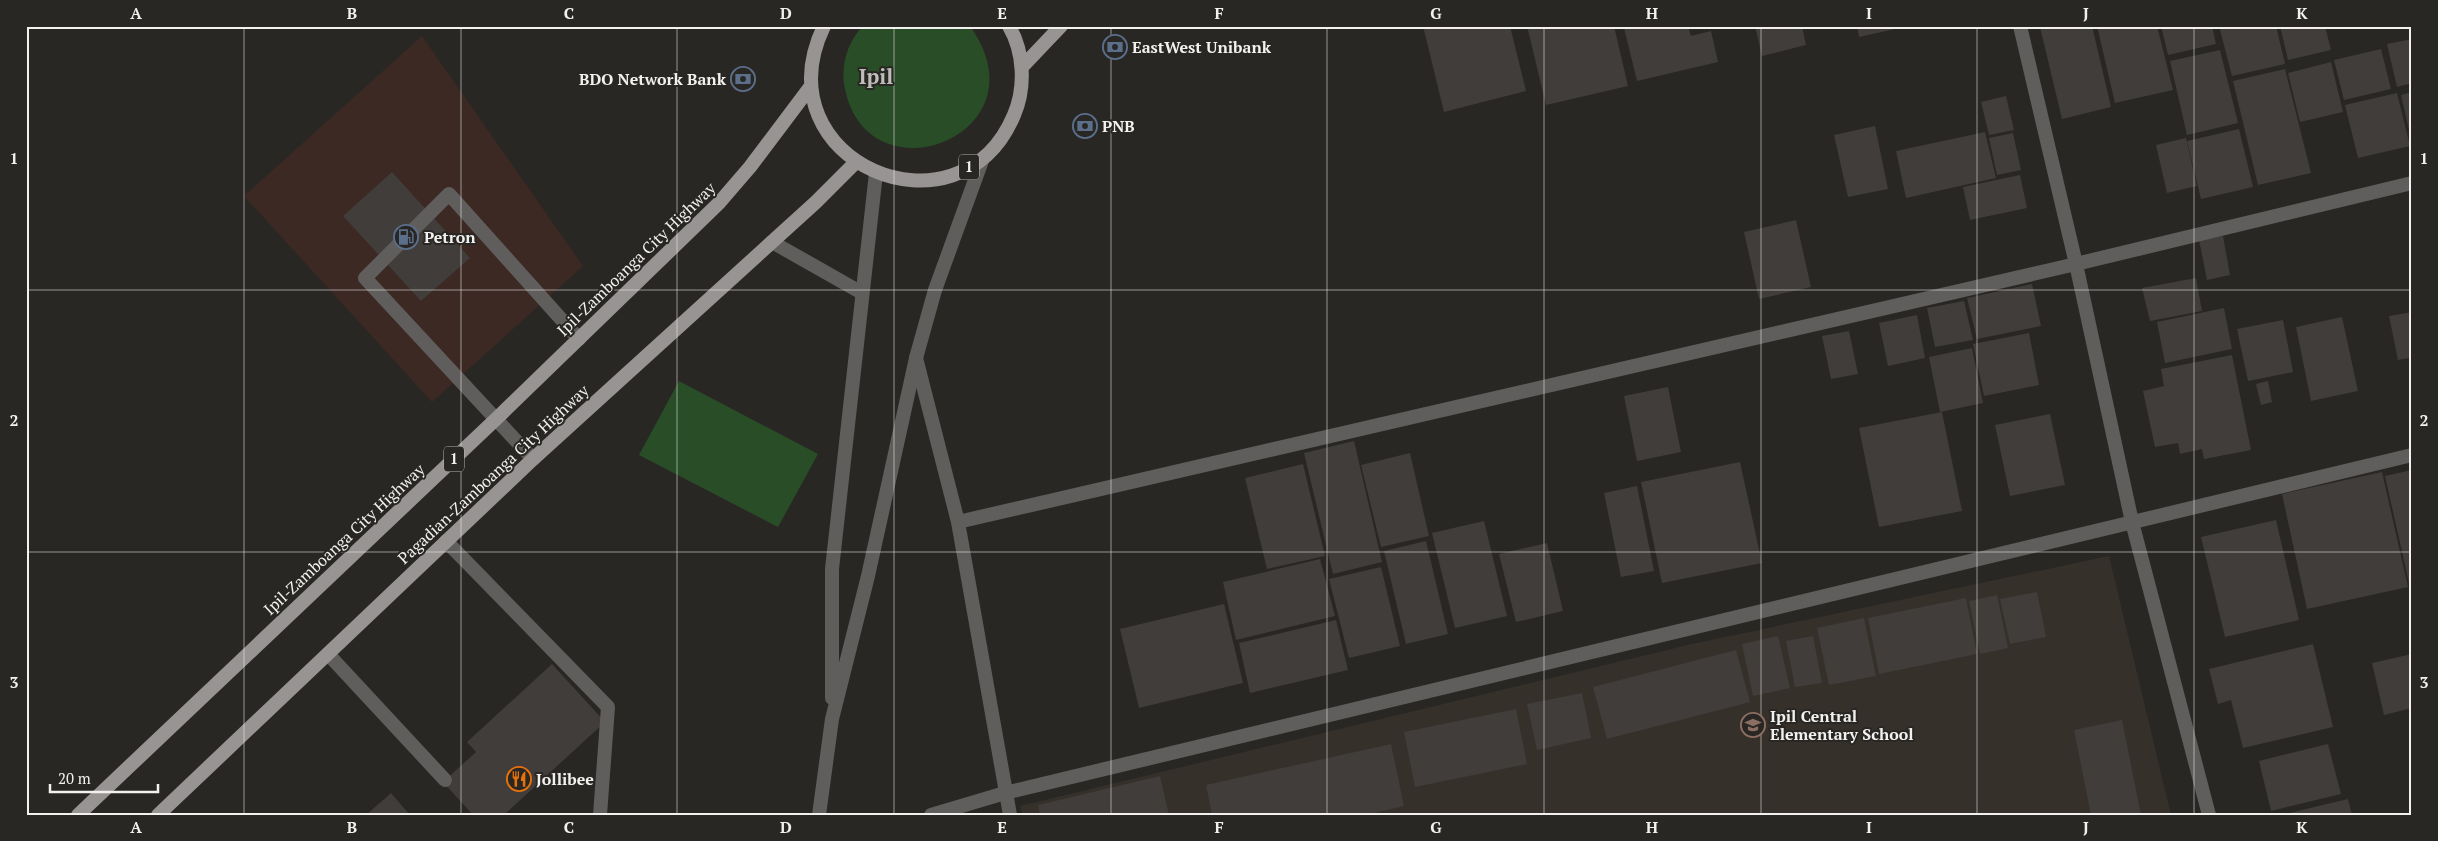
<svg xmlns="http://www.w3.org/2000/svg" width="2438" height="841" font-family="'PT Serif',serif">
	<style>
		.commercial { fill: #3c2923 }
		.built { fill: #353029 }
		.green { fill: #294d27 }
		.building { fill: #403d3b }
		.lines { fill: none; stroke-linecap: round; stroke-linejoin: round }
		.service { stroke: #605e5d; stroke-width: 14 }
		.minor { stroke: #605e5d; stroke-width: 14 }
		.tertiary { stroke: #605e5d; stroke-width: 14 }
		.primary { stroke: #989493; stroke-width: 14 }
		.grid { fill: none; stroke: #f2f1f0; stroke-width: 1; stroke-opacity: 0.55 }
		.labels { text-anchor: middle; stroke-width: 4; stroke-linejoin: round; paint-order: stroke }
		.shield { fill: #282724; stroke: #b5b4b3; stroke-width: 1 }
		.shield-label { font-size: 15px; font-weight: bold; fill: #f2f1f0 }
		.poi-label { font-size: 16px; font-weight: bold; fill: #f2f1f0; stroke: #282724; text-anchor: start }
		.street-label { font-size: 16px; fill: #f2f1f0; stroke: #282724 }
		.district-label { font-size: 21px; font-weight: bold; fill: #c0beba; stroke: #282724 }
		.neatline { fill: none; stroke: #f2f1f0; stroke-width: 2 }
		.grid-label { font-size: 16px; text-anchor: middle; font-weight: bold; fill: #f2f1f0 }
	</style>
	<rect width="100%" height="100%" fill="#282724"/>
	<path class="commercial" d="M 422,36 L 583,266 L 432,402 L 244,196 Z"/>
	<path class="built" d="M 2109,556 L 2171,815 L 1022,815 L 1020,806 L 1692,644 Z"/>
	<path class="green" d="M 863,26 L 970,26 C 1048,135 868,203 845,89 C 840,67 847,42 863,26 Z
		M 679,381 L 818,454 L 778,527 L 639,455 Z"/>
	<path class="building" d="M 1423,26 L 1510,26 L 1526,91 L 1444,112 Z
		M 1527,26 L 1614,26 L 1628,86 L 1546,105 Z
		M 1632,26 L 1688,26 L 1691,36 L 1711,31 L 1718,62 L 1637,81 L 1624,28 Z
		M 1755,26 L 1802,26 L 1806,45 L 1762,56 Z
		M 1857,26 L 1904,26 L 1904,27 L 1859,37 Z
		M 2092,26 L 2111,107 L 2062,119 L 2040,27 Z
		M 2097,26 L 2157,26 L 2173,90 L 2115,103 Z
		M 2161,26 L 2212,26 L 2216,44 L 2168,55 Z
		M 2219,26 L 2276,26 L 2285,64 L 2232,76 Z
		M 2280,26 L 2325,26 L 2331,50 L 2288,60 Z
		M 2412,39 L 2412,83 L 2397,87 L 2387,44 Z
		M 2381,49 L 2391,89 L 2344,100 L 2334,60 Z
		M 2220,50 L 2238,123 L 2187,135 L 2170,61 Z
		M 2331,62 L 2343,112 L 2300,122 L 2288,73 Z
		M 2285,69 L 2311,173 L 2258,185 L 2233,81 Z
		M 2412,92 L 2412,138 L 2411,139 L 2401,95 Z
		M 2397,93 L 2410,146 L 2358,158 L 2345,105 Z
		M 2006,96 L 2014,130 L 1989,135 L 1981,102 Z
		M 1875,126 L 1888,189 L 1848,197 L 1834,135 Z
		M 2239,129 L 2253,187 L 2201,199 L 2187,141 Z
		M 1985,132 L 1996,178 L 1906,198 L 1896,151 Z
		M 2013,133 L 2021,170 L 1997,175 L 1989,138 Z
		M 2186,138 L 2197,186 L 2167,193 L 2156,145 Z
		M 392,172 L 470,258 L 421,301 L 343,216 Z
		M 2020,175 L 2027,208 L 1970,220 L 1963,187 Z
		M 1796,220 L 1811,287 L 1759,299 L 1744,232 Z
		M 2223,236 L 2230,275 L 2207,280 L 2199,240 Z
		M 2196,278 L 2202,311 L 2150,321 L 2142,288 Z
		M 2032,284 L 2041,326 L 1977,339 L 1967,298 Z
		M 1964,301 L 1973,340 L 1935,347 L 1927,308 Z
		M 2224,308 L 2232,349 L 2165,363 L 2157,322 Z
		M 2412,312 L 2412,361 L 2410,358 L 2398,360 L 2389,316 Z
		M 1917,315 L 1925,358 L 1888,366 L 1879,323 Z
		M 2342,317 L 2358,391 L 2311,401 L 2296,327 Z
		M 2283,320 L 2293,372 L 2248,381 L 2237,329 Z
		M 1849,331 L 1858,374 L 1831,379 L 1822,336 Z
		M 2029,333 L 2039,385 L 1984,396 L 1973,344 Z
		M 1972,348 L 1983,403 L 1940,412 L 1929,357 Z
		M 2232,355 L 2251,450 L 2204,459 L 2202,449 L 2180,454 L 2178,443 L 2155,447 L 2143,391 L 2164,386 L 2161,369 Z
		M 2268,381 L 2272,402 L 2261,405 L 2256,384 Z
		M 1668,387 L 1681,452 L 1637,461 L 1624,396 Z
		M 1942,412 L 1962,511 L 1879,527 L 1859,428 Z
		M 2050,414 L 2065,485 L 2010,496 L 1995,425 Z
		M 1354,441 L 1382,562 L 1333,574 L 1304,453 Z
		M 1410,453 L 1429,536 L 1381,547 L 1361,465 Z
		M 1740,462 L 1762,563 L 1662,583 L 1641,482 Z
		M 1303,464 L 1325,556 L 1267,569 L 1245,478 Z
		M 2412,470 L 2412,592 L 2411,592 L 2385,476 Z
		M 2382,472 L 2408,587 L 2307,609 L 2282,494 Z
		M 1637,486 L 1654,571 L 1621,577 L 1604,493 Z
		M 2276,520 L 2299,620 L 2225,637 L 2201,537 Z
		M 1484,521 L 1507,616 L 1455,628 L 1432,533 Z
		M 1426,541 L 1448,634 L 1406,644 L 1384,551 Z
		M 1547,543 L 1563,611 L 1516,622 L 1499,554 Z
		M 1320,559 L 1335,616 L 1236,640 L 1223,582 Z
		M 1381,567 L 1400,646 L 1349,658 L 1329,579 Z
		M 2037,592 L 2046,637 L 2010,644 L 2000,599 Z
		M 1997,595 L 2008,648 L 1980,654 L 1969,601 Z
		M 1966,598 L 1977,654 L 1879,674 L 1868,618 Z
		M 1224,604 L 1243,683 L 1139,708 L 1120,629 Z
		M 1864,618 L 1876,676 L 1829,685 L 1817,628 Z
		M 1336,620 L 1348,670 L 1250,693 L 1239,643 Z
		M 1778,636 L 1790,688 L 1753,696 L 1742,644 Z
		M 1813,636 L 1822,683 L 1795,687 L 1786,641 Z
		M 2313,644 L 2333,727 L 2243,748 L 2231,700 L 2218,704 L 2209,669 Z
		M 1736,650 L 1750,702 L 1607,739 L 1593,687 Z
		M 2412,654 L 2412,708 L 2384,715 L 2372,663 Z
		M 552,664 L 605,722 L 504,815 L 473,815 L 443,782 L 476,752 L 467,742 Z
		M 1582,693 L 1591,738 L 1537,750 L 1527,704 Z
		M 1516,709 L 1527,764 L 1415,787 L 1404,732 Z
		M 2122,720 L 2141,815 L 2091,815 L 2074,730 Z
		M 1391,744 L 1404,806 L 1365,815 L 1212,815 L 1206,785 Z
		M 2328,744 L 2341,794 L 2271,811 L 2259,761 Z
		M 1160,776 L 1169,815 L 1040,815 L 1038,805 Z
		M 391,793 L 410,815 L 366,815 Z
		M 2348,799 L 2352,815 L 2285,815 L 2285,814 Z"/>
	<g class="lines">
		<path class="service" d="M 772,242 L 862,293
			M 533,459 L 365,278 L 449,194 L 579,339
			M 446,541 L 608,707 L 600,815
			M 328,654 L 445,780"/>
		<path class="minor" d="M 2020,26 L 2076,264 L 2132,522 L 2209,815
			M 916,358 L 958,522 L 1010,815
			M 958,522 L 2076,264 L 2412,183
			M 931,815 L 1005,793 L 2412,455"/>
		<path class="tertiary" d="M 832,698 L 832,569 L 876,173
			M 819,815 L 832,719 L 868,576 L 916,358 L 935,290 L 983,158"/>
		<path class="primary" d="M 824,26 C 759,162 959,246 1014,115 C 1026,87 1024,52 1009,26
			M 1022,67 L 1061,26
			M 78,815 L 496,419 L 719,203 L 750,167 L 811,86
			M 158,815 L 533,459 L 816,202 L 856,162"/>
	</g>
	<path class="grid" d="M 244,26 L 244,815M 461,26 L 461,815M 677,26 L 677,815M 894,26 L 894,815M 1111,26 L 1111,815M 1327,26 L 1327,815M 1544,26 L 1544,815M 1761,26 L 1761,815M 1977,26 L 1977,815M 2194,26 L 2194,815M 26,290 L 2412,290M 26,552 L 2412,552"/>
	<defs>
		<symbol id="bank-ring" viewBox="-11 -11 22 22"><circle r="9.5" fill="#282724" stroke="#5c6f8a" stroke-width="1.5"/><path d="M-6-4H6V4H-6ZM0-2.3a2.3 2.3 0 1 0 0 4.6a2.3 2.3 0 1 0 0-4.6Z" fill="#5c6f8a"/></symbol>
		<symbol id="fuel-ring" viewBox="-11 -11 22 22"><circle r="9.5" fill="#282724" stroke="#5c6f8a" stroke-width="1.5"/><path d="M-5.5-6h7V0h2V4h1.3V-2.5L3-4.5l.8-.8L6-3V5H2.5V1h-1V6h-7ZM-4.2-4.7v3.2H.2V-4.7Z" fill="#5c6f8a"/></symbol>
		<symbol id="school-ring" viewBox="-11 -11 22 22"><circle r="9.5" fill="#282724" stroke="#8d6e63" stroke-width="1.5"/><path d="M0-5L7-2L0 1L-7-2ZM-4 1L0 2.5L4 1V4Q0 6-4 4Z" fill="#8d6e63"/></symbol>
		<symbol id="restaurant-ring" viewBox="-11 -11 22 22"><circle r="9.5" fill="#282724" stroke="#e8710a" stroke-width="1.5"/><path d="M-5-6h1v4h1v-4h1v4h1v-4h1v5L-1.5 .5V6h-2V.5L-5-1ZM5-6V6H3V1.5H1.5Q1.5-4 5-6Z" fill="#e8710a"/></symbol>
	</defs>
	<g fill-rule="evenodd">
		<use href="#bank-ring" x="1101" y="33" width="28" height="28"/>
		<use href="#bank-ring" x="729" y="65" width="28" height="28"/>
		<use href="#bank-ring" x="1071" y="112" width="28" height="28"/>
		<use href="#fuel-ring" x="392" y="223" width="28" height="28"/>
		<use href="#school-ring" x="1739" y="711" width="28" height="28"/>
		<use href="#restaurant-ring" x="505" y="765" width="28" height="28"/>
	</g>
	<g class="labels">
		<g class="shield">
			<rect x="959" y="154.5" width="20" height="25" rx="4"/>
			<rect x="444" y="446.5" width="20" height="25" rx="4"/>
		</g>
		<g class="shield-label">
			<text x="969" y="172">1</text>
			<text x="454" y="464">1</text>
		</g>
		<g class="poi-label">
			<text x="1132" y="53">EastWest Unibank</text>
			<text x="726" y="85" text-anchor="end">BDO Network Bank</text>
			<text x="1102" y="132">PNB</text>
			<text x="424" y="243">Petron</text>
			<text x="1770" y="722">Ipil Central<tspan x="1770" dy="18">Elementary School</tspan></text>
			<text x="536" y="785">Jollibee</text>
		</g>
		<g class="street-label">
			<text transform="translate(636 259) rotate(-44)" y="6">Ipil-Zamboanga City Highway</text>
			<text transform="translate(493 474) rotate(-43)" y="6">Pagadian-Zamboanga City Highway</text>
			<text transform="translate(344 539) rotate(-43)" y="6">Ipil-Zamboanga City Highway</text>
		</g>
		<g class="district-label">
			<text x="876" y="84">Ipil</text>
		</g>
	</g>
	<rect width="2438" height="841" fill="none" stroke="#282724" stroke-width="55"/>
	<path d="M50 784v8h108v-8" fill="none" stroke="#f2f1f0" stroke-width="2.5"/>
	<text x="58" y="784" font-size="15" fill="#f2f1f0" stroke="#282724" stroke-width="4" paint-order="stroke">20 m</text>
	<rect x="28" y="28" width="2382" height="786" class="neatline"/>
	<g class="grid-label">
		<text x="136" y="19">A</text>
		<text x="352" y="19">B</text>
		<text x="569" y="19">C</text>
		<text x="786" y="19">D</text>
		<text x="1002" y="19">E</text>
		<text x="1219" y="19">F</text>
		<text x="1436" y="19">G</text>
		<text x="1652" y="19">H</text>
		<text x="1869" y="19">I</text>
		<text x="2086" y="19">J</text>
		<text x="2302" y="19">K</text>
		<text x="14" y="164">1</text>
		<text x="2424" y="164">1</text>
		<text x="14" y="426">2</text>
		<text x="2424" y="426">2</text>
		<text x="14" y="688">3</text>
		<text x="2424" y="688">3</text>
		<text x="136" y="833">A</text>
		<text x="352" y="833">B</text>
		<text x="569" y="833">C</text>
		<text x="786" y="833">D</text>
		<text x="1002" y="833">E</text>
		<text x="1219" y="833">F</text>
		<text x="1436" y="833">G</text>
		<text x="1652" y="833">H</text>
		<text x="1869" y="833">I</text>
		<text x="2086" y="833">J</text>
		<text x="2302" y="833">K</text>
	</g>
</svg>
